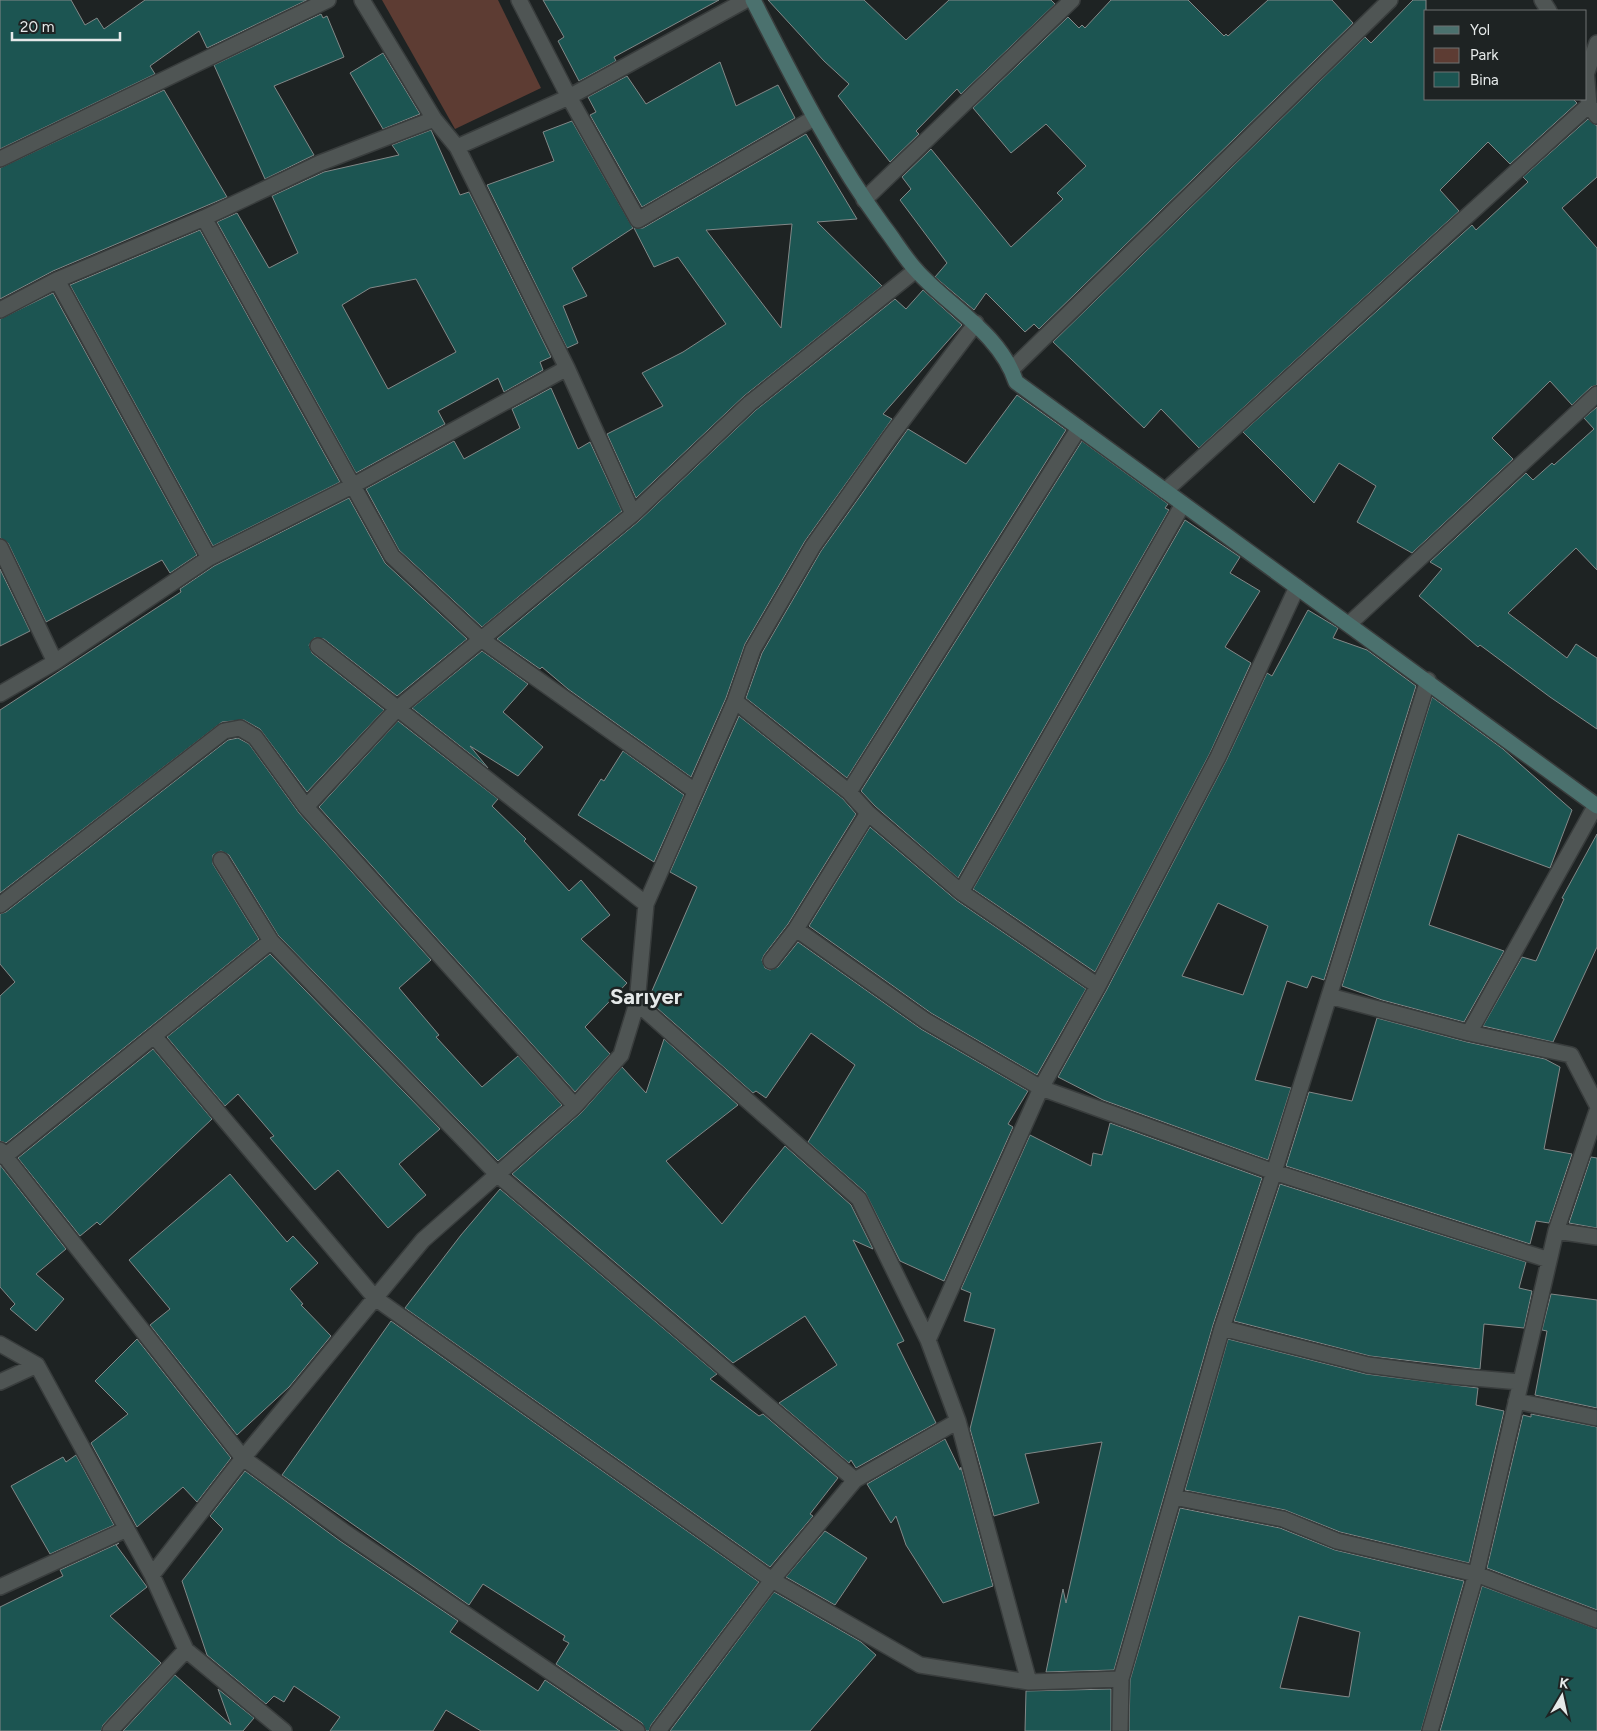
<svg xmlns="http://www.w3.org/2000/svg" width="1597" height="1731" font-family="Figtree,sans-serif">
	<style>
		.green { fill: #5d3c33 }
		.building { fill: #1c5552; stroke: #828888; fill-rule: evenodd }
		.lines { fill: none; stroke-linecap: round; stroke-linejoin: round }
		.street-casing { stroke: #393d3d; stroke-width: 18 }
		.secondary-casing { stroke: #393d3d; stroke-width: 18 }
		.street { stroke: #4f5554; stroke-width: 15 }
		.secondary { stroke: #4b716e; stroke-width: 15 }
		.labels { text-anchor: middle; stroke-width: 5; stroke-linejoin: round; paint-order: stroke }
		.district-label { font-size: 22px; font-weight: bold; fill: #e5e9e9; stroke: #1e2323 }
	</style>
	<rect width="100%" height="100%" fill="#1e2323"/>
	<path class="green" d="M 382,0 L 498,0 L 541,88 L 455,129 Z"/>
	<path class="building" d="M 0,0 L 71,0 L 85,25 L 97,18 L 104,29 L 145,0 L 307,0 L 207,48 L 199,31 L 150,66 L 155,74 L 0,149 Z
		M 543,0 L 719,0 L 614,57 L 616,61 L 579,81 L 558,41 L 564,37 Z
		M 768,0 L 864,0 L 906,40 L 949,0 L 1051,0 L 1055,4 L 961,94 L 957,89 L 916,131 L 919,134 L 890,162 L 838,96 L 849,84 L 824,61 Z
		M 1111,0 L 1188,0 L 1224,36 L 1226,34 L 1228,36 L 1268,0 L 1332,0 L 1353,23 L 1039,329 L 1034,324 L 1025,332 L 986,293 L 974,310 L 935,277 L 947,263 L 900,200 L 911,189 L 902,177 L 931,149 L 1011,247 L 1063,199 L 1057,193 L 1086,166 L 1046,124 L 1011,153 L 973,108 L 1068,17 L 1079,28 L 1082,25 L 1085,28 Z
		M 1413,0 L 1426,0 L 1426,99 L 1573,99 L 1577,103 L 1510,164 L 1488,142 L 1440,190 L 1459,211 L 1199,448 L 1161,409 L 1144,428 L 1053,342 L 1365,37 L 1371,43 Z
		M 321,14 L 323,18 L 327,16 L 344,57 L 274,86 L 314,155 L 265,179 L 214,65 Z
		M 383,53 L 420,114 L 383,129 L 350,73 Z
		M 720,62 L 736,106 L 778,85 L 795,118 L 642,207 L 590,115 L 596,112 L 588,97 L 627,76 L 646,104 Z
		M 164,90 L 227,197 L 53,271 L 0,299 L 0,168 Z
		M 1588,119 L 1597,126 L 1597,177 L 1562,208 L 1597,248 L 1597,385 L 1591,387 L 1572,405 L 1550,381 L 1492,438 L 1513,459 L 1412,553 L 1357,522 L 1376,486 L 1339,463 L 1314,503 L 1243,432 L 1472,225 L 1476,230 L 1528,182 L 1523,177 Z
		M 572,121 L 633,228 L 572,268 L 587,296 L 563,306 L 578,343 L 567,348 L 487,185 L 554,161 L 543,132 Z
		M 431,130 L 460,195 L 469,192 L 551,357 L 540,362 L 543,370 L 504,392 L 498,378 L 438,411 L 445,424 L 356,473 L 217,222 L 237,213 L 269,268 L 298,253 L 272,196 L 324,172 L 399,155 L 392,145 ZM 416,279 L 456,352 L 388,389 L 342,305 L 370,288 Z
		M 806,134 L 857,219 L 817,222 L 882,286 L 744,396 L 636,498 L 607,434 L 663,406 L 642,373 L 683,352 L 726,324 L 678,257 L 654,267 L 634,228 L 643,228 ZM 792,224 L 781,328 L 706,230 Z
		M 200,230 L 340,482 L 213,546 L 70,285 Z
		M 923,290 L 962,325 L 883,414 L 892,419 L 805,541 L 745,644 L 726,698 L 691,777 L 568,689 L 542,667 L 540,669 L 497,639 L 639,521 L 756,410 L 895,299 L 906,309 Z
		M 53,293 L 197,555 L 170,573 L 162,560 L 46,622 L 8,543 L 0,538 L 0,319 Z
		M 551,388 L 578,449 L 590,442 L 622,511 L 482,627 L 399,550 L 366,489 L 454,441 L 464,459 L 520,428 L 512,409 Z
		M 1017,395 L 1066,430 L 847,778 L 746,698 L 762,653 L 821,551 L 908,429 L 966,464 Z
		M 1597,407 L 1597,570 L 1576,548 L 1508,613 L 1567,658 L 1576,644 L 1597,658 L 1597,729 L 1550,697 L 1480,645 L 1478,647 L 1419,596 L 1442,569 L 1430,562 L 1526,473 L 1533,480 L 1552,463 L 1554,465 L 1594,429 L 1584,418 Z
		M 1082,441 L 1168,504 L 1165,508 L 1169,510 L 958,878 L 875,806 L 861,791 Z
		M 349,498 L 385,563 L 467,639 L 397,696 L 324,639 L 314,638 L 309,645 L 312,653 L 384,710 L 307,792 L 260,729 L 244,720 L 222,722 L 0,893 L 0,710 L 181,592 L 180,589 L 214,566 Z
		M 1185,520 L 1240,557 L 1230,573 L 1260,591 L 1225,647 L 1251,663 L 1210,753 L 1095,972 L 973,889 Z
		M 0,569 L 30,631 L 0,646 Z
		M 1308,610 L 1338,628 L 1333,638 L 1367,650 L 1416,686 L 1324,980 L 1312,976 L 1307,988 L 1287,981 L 1255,1080 L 1291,1088 L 1268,1160 L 1103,1100 L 1058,1077 L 1106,991 L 1226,761 L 1267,673 L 1272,676 ZM 1218,903 L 1268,926 L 1243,995 L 1182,976 Z
		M 482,651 L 528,684 L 503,712 L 543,747 L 518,776 L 470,746 L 488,768 L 412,708 Z
		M 1432,697 L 1503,749 L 1572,810 L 1550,868 L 1458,834 L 1429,925 L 1504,951 L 1464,1022 L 1382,1000 L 1342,986 Z
		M 739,716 L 843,799 L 856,814 L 788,924 L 764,955 L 762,960 L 765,968 L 770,970 L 778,967 L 798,942 L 921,1029 L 1028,1091 L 1008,1124 L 1013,1127 L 944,1281 L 900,1261 L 865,1192 L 808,1142 L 855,1065 L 811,1033 L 766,1098 L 756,1091 L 753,1093 L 648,1000 L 697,887 L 670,872 Z
		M 398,721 L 498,799 L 492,806 L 526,839 L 524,841 L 569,891 L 581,880 L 610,915 L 581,939 L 627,983 L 585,1027 L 610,1054 L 575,1092 L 319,807 Z
		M 238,738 L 249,744 L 299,813 L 431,960 L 399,988 L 439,1035 L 436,1037 L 482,1087 L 518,1056 L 562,1105 L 498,1161 L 278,935 L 229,855 L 221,851 L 213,855 L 213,864 L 259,939 L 6,1143 L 0,1141 L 0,996 L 15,982 L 0,964 L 0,914 L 6,912 L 228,740 Z
		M 623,751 L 684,795 L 654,862 L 578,815 L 601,779 L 604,781 Z
		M 870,827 L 956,900 L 1086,989 L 1037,1075 L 931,1013 L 809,926 Z
		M 1597,834 L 1597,947 L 1553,1042 L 1483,1026 L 1522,957 L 1536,961 L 1564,899 L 1562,898 Z
		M 270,954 L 440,1129 L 399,1164 L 426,1195 L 388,1228 L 338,1170 L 315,1190 L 270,1138 L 274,1136 L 238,1094 L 225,1106 L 167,1037 Z
		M 1377,1018 L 1467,1042 L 1545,1059 L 1560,1067 L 1544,1149 L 1572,1154 L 1549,1223 L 1536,1221 L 1530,1244 L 1286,1166 L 1309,1092 L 1352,1101 Z
		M 664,1039 L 738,1105 L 666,1161 L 722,1224 L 785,1146 L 851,1205 L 873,1249 L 853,1240 L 904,1341 L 897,1344 L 936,1423 L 856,1468 L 851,1460 L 849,1463 L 779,1403 L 837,1365 L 805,1316 L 733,1363 L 512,1174 L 581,1113 L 622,1067 L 646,1093 Z
		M 153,1049 L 212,1119 L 100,1225 L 97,1222 L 80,1236 L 18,1158 Z
		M 1110,1123 L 1262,1178 L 1213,1325 L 1114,1670 L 1046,1672 L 1063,1589 L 1066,1603 L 1102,1442 L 1025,1454 L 1039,1503 L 994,1516 L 970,1429 L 995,1329 L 964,1321 L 971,1293 L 961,1289 L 1030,1135 L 1091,1166 L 1093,1153 L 1102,1155 Z
		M 1591,1157 L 1597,1158 L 1597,1228 L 1569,1223 Z
		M 0,1165 L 66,1249 L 36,1274 L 64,1299 L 36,1331 L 10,1309 L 15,1304 L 0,1287 Z
		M 230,1174 L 287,1242 L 293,1236 L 318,1263 L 290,1289 L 303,1304 L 301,1305 L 331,1336 L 289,1387 L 237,1435 L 150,1325 L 170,1309 L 129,1260 Z
		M 1280,1184 L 1526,1262 L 1519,1288 L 1532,1291 L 1524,1328 L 1484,1324 L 1480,1369 L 1370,1356 L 1234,1321 Z
		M 500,1189 L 717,1374 L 710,1379 L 759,1416 L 763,1414 L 838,1478 L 810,1514 L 813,1516 L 770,1567 L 405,1308 L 461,1235 Z
		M 1551,1294 L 1597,1300 L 1597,1408 L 1535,1395 L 1547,1331 L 1542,1330 Z
		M 391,1321 L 759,1582 L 651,1725 L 649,1731 L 646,1731 L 642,1723 L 556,1664 L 569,1643 L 563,1640 L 565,1636 L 483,1584 L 469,1605 L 282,1475 Z
		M 137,1339 L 231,1458 L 197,1502 L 183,1487 L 137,1527 L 91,1443 L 128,1414 L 95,1381 Z
		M 1228,1339 L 1366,1374 L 1478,1388 L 1476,1405 L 1504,1411 L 1469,1563 L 1340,1532 L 1285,1510 L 1185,1490 Z
		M 1531,1414 L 1597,1427 L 1597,1610 L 1487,1568 L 1523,1415 L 1531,1417 Z
		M 945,1439 L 960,1470 L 961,1467 L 993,1586 L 943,1603 L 906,1545 L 896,1516 L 891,1523 L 867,1484 Z
		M 76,1455 L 114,1525 L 50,1554 L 11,1486 L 63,1457 L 66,1462 Z
		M 245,1471 L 340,1541 L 458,1621 L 450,1632 L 538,1691 L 545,1680 L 620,1731 L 481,1731 L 446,1710 L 433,1731 L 330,1731 L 340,1717 L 294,1686 L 284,1702 L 274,1696 L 266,1704 L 207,1655 L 182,1581 L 223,1529 L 210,1516 Z
		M 1180,1508 L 1280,1528 L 1335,1550 L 1464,1581 L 1421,1731 L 1129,1731 L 1130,1680 ZM 1299,1616 L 1360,1632 L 1349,1697 L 1280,1688 Z
		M 825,1531 L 867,1558 L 835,1605 L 786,1577 Z
		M 119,1543 L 116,1545 L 147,1587 L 110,1616 L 161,1663 L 103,1725 L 101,1731 L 0,1731 L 0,1607 L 63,1576 L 60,1570 Z
		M 1482,1586 L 1597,1629 L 1597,1731 L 1440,1731 Z
		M 774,1592 L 861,1642 L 876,1655 L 810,1731 L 670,1731 Z
		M 175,1675 L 231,1725 L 218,1689 L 254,1718 L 243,1731 L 123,1731 Z
		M 1111,1689 L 1111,1731 L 1025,1731 L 1026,1691 Z"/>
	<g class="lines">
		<defs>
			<path id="street" d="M 362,0 L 434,119 L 457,147 L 567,368 L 633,514
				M 519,0 L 569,97 L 638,220 L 814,118
				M 1542,0 L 1549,11
				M 1586,70 L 1589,105 L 1597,116
				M 1587,72 L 1597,43
				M 457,147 L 569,97 L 746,0
				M 0,159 L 328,0
				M 864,200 L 1072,0
				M 204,218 L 392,556 L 481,639 L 695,791
				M 57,280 L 209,558
				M 0,310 L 57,280 L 204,218 L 320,163 L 434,119
				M 1012,369 L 1390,0
				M 1165,491 L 1589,105
				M 0,547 L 55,662
				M 1349,624 L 1597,394
				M 318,646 L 646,904
				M 0,694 L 55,662 L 209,558 L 352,486 L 567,368
				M 735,701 L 849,792 L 868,813 L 961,892 L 1098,986
				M 849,792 L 1079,428
				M 306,807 L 398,708 L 633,514 L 750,403 L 916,270
				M 221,860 L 271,941 L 498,1175 L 855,1480
				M 961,892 L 1183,504
				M 0,905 L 224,731 L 240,728 L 255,737 L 306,807 L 575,1106
				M 796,929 L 926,1021 L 1041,1088 L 1274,1172 L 1549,1260
				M 771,961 L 796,929 L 868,813
				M 1329,996 L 1469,1033 L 1571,1055 L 1597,1105
				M 637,1003 L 859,1199 L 928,1340 L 958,1421 L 1029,1682
				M 1469,1033 L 1596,805
				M 154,1036 L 375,1298 L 772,1580 L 920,1665 L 1029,1682 L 1121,1679
				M 0,1150 L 243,1458 L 346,1533 L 637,1731
				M 4,1157 L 271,941
				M 1556,1231 L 1597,1237
				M 1222,1328 L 1368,1365 L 1451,1376 L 1520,1382
				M 928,1340 L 1041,1088 L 1098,986 L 1218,757 L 1297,587
				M 0,1344 L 37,1365 L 152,1575 L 186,1650 L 284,1731
				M 0,1382 L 37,1365
				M 1516,1401 L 1597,1418
				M 1174,1497 L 1283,1519 L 1337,1541 L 1476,1574 L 1597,1620
				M 152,1575 L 243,1458 L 423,1240 L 575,1106 L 621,1055 L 637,1003 L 646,904 L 735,701 L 753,649 L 813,546 L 890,437 L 976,323
				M 0,1587 L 127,1529
				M 110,1731 L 186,1650
				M 658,1731 L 772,1580 L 855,1480 L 958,1421
				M 1120,1731 L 1121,1679 L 1222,1328 L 1274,1172 L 1428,680
				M 1430,1731 L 1476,1574 L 1556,1231 L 1597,1111"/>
			<path id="secondary" d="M 753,0 C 793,78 832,156 884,227 C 895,241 904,257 916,270 C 948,306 1000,333 1016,382 L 1597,806"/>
		</defs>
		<use href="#street" class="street-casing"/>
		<use href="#secondary" class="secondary-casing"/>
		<use href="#street" class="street"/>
		<use href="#secondary" class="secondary"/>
	</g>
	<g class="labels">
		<g class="district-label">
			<text x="646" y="1004">Sarıyer</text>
		</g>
	</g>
	<rect x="1424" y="10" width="162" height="90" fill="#1e2323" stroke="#6e7272"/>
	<rect x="1434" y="26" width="25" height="8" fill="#4b716e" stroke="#6e7272"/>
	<text x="1470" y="35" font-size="15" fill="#e5e9e9">Yol</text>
	<rect x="1434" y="48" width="25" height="15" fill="#5d3c33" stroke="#6e7272"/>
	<text x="1470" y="60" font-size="15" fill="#e5e9e9">Park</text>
	<rect x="1434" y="72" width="25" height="15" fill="#1c5552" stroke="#6e7272"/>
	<text x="1470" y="85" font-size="15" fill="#e5e9e9">Bina</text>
	<g transform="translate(1562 1696) rotate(9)" stroke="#1e2323" stroke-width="4" paint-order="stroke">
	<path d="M0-4L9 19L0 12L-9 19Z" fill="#e5e9e9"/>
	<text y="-8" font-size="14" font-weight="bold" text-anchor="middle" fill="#e5e9e9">K</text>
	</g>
	<path d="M12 32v8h108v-8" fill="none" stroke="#e5e9e9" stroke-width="2.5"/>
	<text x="20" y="32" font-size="15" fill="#e5e9e9" stroke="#1e2323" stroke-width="4" paint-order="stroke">20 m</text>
</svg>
